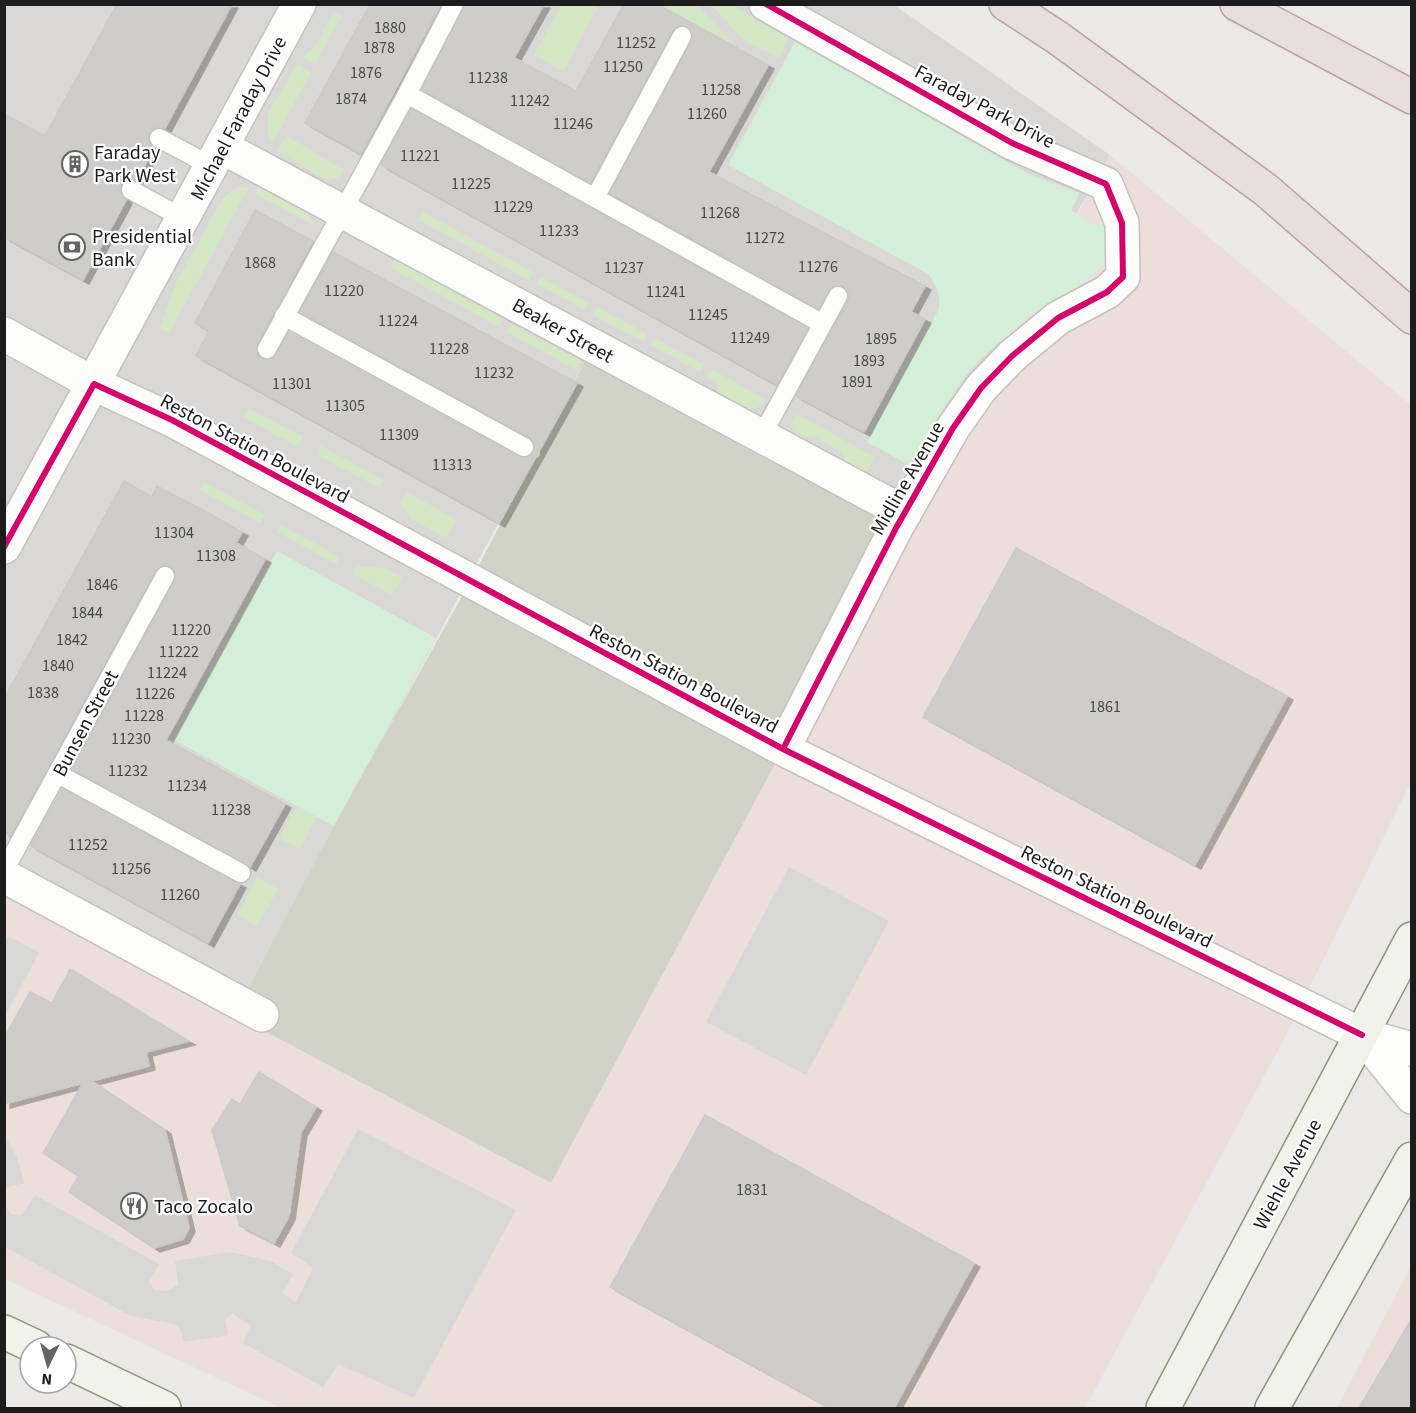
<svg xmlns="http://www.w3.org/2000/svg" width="1416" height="1413" font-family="'Source Sans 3',sans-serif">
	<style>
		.residential { fill: #d9d8d6 }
		.commercial { fill: #ecdedb }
		.religious { fill: #d8d8d6 }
		.construction { fill: #d2d3c7 }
		.grass { fill: #d4e7c5 }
		.park { fill: #d3f0d6 }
		.building { fill: #cecdca; stroke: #cdcbc6; stroke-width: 1.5; filter: url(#shadow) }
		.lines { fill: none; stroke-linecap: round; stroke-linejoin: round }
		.service-casing { stroke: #c3c2c1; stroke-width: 21 }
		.minor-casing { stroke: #c3c2c1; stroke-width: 36 }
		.tertiary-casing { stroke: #c3c2c1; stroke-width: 36 }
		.secondary-casing { stroke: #90937e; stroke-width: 36 }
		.motorway-casing { stroke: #bd9ea5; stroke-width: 36 }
		.service { stroke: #fcfcfb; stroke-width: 18 }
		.minor { stroke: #fcfcfb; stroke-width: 33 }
		.tertiary { stroke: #fcfcfb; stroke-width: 33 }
		.secondary { stroke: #f1f2ea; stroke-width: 33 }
		.motorway { stroke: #e8dede; stroke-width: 33 }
		.cycleway-casing { stroke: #fff; stroke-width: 10 }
		.cycleway { stroke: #d6006c; stroke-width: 6 }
		.labels { text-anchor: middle; stroke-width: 4.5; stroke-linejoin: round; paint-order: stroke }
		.number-label { font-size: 16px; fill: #484848 }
		.street-label { font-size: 20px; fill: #1c1c1c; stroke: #fff }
		.poi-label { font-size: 20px; fill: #1c1c1c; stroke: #fff; text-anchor: start }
	</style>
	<defs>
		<filter id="shadow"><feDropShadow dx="6" dy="4" stdDeviation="0" flood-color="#0004"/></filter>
	</defs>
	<rect width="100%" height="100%" fill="#eae9e5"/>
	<path class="residential" d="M 4,5 L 894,5 L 1110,155 L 896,528 L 586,360 L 234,1015 L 5,889 Z"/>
	<path class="commercial" d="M 1110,155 L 1411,405 L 1411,782 L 1284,1039 L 1085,1408 L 281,1408 L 5,1279 L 5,888 L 234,1015 L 551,1183 L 783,749 Z
		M 1411,1266 L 1411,1408 L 1337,1408 Z"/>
	<path class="religious" d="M 789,867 L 889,921 L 806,1075 L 706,1022 Z
		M 5,937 L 17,940 L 39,953 L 5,1016 Z
		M 358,1129 L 516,1210 L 414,1398 L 338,1364 L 323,1387 L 243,1343 L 251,1326 L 232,1313 L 225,1319 L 228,1335 L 184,1342 L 180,1328 L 174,1324 L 131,1316 L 5,1247 L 5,1205 L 11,1214 L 21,1216 L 35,1195 L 159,1264 L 149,1281 L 154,1290 L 167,1291 L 178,1285 L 175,1261 L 230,1252 L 271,1261 L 293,1274 L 282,1293 L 296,1302 L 313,1268 L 291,1253 Z
		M 4,1133 L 17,1157 L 24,1183 L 5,1188 Z"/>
	<path class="construction" d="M 586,360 L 896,528 L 783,749 L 551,1183 L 234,1015 L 334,826 L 470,582 Z"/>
	<path class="grass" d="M 561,5 L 599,5 L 563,71 L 534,55 Z
		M 659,5 L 697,5 L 734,44 Z
		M 711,5 L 731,5 L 789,38 L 779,58 L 746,42 Z
		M 334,11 L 342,15 L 315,64 L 303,58 L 315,46 Z
		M 298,64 L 311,72 L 272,144 L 268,135 L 268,112 Z
		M 287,136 L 344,170 L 339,177 L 327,180 L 277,151 Z
		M 249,187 L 169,333 L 160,329 L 176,283 L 222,199 L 236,188 Z
		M 258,187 L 307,211 L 313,225 L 256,194 Z
		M 423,212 L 533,272 L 529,280 L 419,220 Z
		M 395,260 L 503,318 L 499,327 L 391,268 Z
		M 541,277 L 589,303 L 585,310 L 537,284 Z
		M 597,307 L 647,334 L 643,342 L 593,315 Z
		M 511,324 L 581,361 L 576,370 L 507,332 Z
		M 654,338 L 704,364 L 700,372 L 650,345 Z
		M 711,369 L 765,399 L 761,406 L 750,410 L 719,394 L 716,383 L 706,377 Z
		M 248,408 L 303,437 L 298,447 L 243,417 Z
		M 797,414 L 874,457 L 865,474 L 846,463 L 842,453 L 813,436 L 801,438 L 794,433 L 791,424 Z
		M 321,446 L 384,480 L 379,488 L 316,454 Z
		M 204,482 L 265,515 L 260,523 L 200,490 Z
		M 407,492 L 457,520 L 446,538 L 413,520 L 400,504 Z
		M 281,525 L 340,557 L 336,564 L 277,532 Z
		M 358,566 L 386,568 L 402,577 L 392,595 L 353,574 Z
		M 296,806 L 317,817 L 300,849 L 279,838 Z
		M 257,877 L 278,889 L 257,927 L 237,915 Z"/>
	<path class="park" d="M 795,42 L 1031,175 L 1080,193 L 1071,210 L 1098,227 L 1104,217 C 1109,232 1112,253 1101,266 C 1088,282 1065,292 1048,303 C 1027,317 1007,335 988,352 C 958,378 930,431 909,465 L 867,442 L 939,309 C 940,294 937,286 928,274 L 728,165 Z
		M 277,551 L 436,638 L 334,826 L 174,740 Z"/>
	<path class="building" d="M 117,4 L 232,4 L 165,128 L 154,128 L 149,133 L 149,143 L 154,148 L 137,180 L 130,179 L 121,184 L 120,191 L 126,200 L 83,280 L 4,237 L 4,114 L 45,136 Z
		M 370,4 L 441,4 L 361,154 L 305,123 Z
		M 465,4 L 544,4 L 514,58 L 576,91 L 624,4 L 657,4 L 768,65 L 709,172 L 925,286 L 911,312 L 925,319 L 864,432 L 796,396 L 848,301 L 849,295 L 844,286 L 832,287 L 818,309 L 610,193 L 692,41 L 691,30 L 681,25 L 672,31 L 590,183 L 422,89 Z
		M 411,109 L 808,328 L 777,385 L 381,165 Z
		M 255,210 L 313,241 L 257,344 L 256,350 L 261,359 L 273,358 L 289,332 L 519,457 L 525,458 L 534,453 L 535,446 L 529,437 L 300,312 L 333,252 L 577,383 L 499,523 L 196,356 L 209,331 L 195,323 Z
		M 124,481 L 152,497 L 157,486 L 201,509 L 242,532 L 236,543 L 265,559 L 166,740 L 285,804 L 250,867 L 72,769 L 175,581 L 175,571 L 165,565 L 155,571 L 11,835 L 4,832 L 4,699 Z
		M 1016,548 L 1287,696 L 1195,865 L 923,717 Z
		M 62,789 L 240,884 L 208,943 L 31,846 Z
		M 70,969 L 189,1041 L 146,1052 L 149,1066 L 92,1081 L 165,1130 L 189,1228 L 183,1239 L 154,1248 L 69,1192 L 79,1176 L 43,1153 L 83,1083 L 4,1104 L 4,1038 L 30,992 L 52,1003 Z
		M 259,1072 L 316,1107 L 301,1132 L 289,1216 L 274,1243 L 240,1226 L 212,1130 L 232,1099 L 240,1104 Z
		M 705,1115 L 974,1263 L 894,1408 L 831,1408 L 610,1287 Z
		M 1412,1318 L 1412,1408 L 1359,1408 Z"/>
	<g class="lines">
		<defs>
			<path id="service" d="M 407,94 L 454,4
				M 159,138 L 211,166
				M 131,190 L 183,218
				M 596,196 L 682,36
				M 284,316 L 524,447
				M 267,349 L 407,94 L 823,324
				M 761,437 L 838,296
				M 58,774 L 241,873
				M 4,871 L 165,576"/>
			<path id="minor" d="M 766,4 L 1012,143 L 1106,184 L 1122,223 L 1123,277 L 1107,292 L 1058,318 L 1012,356 L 981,388 L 953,428 L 896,528 L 783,749
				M 222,147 L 905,513
				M 4,334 L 94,384 L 172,420 L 783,749 L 1362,1035
				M 4,547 L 299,4
				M 4,876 L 262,1015"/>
			<path id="tertiary" d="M 1362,1035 L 1412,1097
				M 1362,1035 L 1412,1049"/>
			<path id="secondary" d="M 4,1332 L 36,1347
				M 66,1361 L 164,1408
				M 1163,1408 L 1412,939
				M 1272,1408 L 1412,1159"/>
			<path id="motorway" d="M 1006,4 L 1058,38 L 1266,190 L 1412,317
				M 1237,4 L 1412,97"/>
		</defs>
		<use href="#service" class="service-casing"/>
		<use href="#minor" class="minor-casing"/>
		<use href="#tertiary" class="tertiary-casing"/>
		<use href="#secondary" class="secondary-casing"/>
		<use href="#motorway" class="motorway-casing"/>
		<use href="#service" class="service"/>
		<use href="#minor" class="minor"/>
		<use href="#tertiary" class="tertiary"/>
		<use href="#secondary" class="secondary"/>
		<use href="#motorway" class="motorway"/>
		<defs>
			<path id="cycleway" d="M 766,4 L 1012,143 L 1106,184 L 1122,223 L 1123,277 L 1107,292 L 1058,318 L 1012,356 L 981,388 L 953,428 L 896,528 L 783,749
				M 4,547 L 94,384 L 172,420 L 783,749 L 1362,1035"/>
		</defs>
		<use href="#cycleway" class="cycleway-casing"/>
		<use href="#cycleway" class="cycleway"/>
	</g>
	<defs>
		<symbol id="building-ring" viewBox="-11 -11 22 22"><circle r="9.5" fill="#fff" stroke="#646462" stroke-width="1.5"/><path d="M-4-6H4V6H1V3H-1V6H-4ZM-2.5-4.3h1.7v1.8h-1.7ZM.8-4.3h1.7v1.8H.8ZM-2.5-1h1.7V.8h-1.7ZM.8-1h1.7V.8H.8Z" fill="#646462"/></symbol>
		<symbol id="bank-ring" viewBox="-11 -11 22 22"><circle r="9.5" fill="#fff" stroke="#646462" stroke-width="1.5"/><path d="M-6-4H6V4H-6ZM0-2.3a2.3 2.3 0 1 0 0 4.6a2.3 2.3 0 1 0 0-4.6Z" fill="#646462"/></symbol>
		<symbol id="restaurant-ring" viewBox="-11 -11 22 22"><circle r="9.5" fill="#fff" stroke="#646462" stroke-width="1.5"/><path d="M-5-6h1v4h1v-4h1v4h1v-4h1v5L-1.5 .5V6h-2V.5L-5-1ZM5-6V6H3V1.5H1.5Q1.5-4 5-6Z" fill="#646462"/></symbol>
	</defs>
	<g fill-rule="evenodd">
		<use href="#building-ring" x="60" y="149" width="30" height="30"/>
		<use href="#bank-ring" x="57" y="232" width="30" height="30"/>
		<use href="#restaurant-ring" x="119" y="1191" width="30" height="30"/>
	</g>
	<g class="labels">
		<g class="number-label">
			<text x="390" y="33">1880</text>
			<text x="636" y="48">11252</text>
			<text x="379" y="53">1878</text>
			<text x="623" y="72">11250</text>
			<text x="366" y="78">1876</text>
			<text x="488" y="83">11238</text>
			<text x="721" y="95">11258</text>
			<text x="351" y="104">1874</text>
			<text x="530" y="106">11242</text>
			<text x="707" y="119">11260</text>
			<text x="573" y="129">11246</text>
			<text x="420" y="161">11221</text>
			<text x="471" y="189">11225</text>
			<text x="513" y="212">11229</text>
			<text x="720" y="218">11268</text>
			<text x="559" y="236">11233</text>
			<text x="765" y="243">11272</text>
			<text x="260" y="268">1868</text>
			<text x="818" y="272">11276</text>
			<text x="624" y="273">11237</text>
			<text x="344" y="296">11220</text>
			<text x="666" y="297">11241</text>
			<text x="708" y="320">11245</text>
			<text x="398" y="326">11224</text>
			<text x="750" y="343">11249</text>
			<text x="881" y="344">1895</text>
			<text x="449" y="354">11228</text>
			<text x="869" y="366">1893</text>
			<text x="494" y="378">11232</text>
			<text x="857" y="387">1891</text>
			<text x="292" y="389">11301</text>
			<text x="345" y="411">11305</text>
			<text x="399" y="440">11309</text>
			<text x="452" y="470">11313</text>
			<text x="174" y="538">11304</text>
			<text x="216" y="561">11308</text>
			<text x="102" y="590">1846</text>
			<text x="87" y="618">1844</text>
			<text x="191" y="635">11220</text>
			<text x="72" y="645">1842</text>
			<text x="179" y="657">11222</text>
			<text x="58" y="671">1840</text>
			<text x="167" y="678">11224</text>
			<text x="43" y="698">1838</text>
			<text x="155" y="699">11226</text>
			<text x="1105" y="712">1861</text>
			<text x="144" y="721">11228</text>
			<text x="131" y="744">11230</text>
			<text x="128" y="776">11232</text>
			<text x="187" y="791">11234</text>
			<text x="231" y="815">11238</text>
			<text x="88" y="850">11252</text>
			<text x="131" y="874">11256</text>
			<text x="180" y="900">11260</text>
			<text x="752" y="1195">1831</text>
		</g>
		<g class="street-label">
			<text transform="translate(985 106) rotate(28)" y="7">Faraday Park Drive</text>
			<text transform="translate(238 118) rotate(-62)" y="7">Michael Faraday Drive</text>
			<text transform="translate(563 330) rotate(29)" y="7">Beaker Street</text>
			<text transform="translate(255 448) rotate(28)" y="7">Reston Station Boulevard</text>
			<text transform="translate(907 478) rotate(-60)" y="7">Midline Avenue</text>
			<text transform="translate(684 678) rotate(28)" y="7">Reston Station Boulevard</text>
			<text transform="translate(85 723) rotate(-62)" y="7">Bunsen Street</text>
			<text transform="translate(1117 896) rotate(26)" y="7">Reston Station Boulevard</text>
			<text transform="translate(1287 1174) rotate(-62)" y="7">Wiehle Avenue</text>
		</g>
		<g class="poi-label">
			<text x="94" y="159">Faraday<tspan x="94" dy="23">Park West</tspan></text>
			<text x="92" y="243">Presidential<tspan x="92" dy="23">Bank</tspan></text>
			<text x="154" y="1213">Taco Zocalo</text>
		</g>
	</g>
	<rect width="1416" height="1413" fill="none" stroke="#1c1c1c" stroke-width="12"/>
	<g transform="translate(48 1365) rotate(185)"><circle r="28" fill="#ffffff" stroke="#a4a4a4" stroke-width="1.5"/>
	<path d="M0-4.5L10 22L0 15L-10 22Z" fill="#646462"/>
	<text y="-9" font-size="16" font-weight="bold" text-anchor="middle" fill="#1c1c1c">N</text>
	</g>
</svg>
